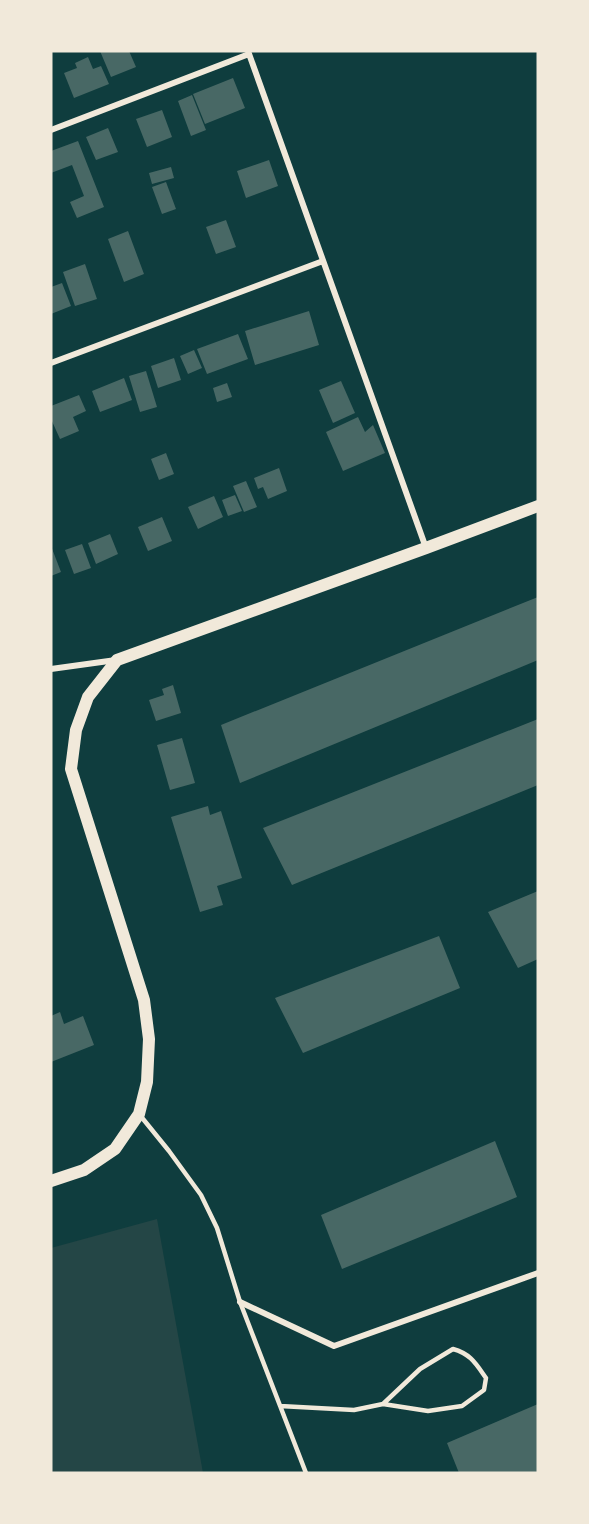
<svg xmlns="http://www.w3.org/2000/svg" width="589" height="1524" font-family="Montserrat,sans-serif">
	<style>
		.green { fill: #244646 }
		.building { fill: #486865 }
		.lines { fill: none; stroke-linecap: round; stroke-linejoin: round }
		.service { stroke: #f1e9da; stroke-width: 4.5 }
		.minor { stroke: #f1e9da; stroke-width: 6 }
		.secondary { stroke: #f1e9da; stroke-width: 12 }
	</style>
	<rect width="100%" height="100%" fill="#0f3d3e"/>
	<path class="green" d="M 157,1219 L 203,1473 L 51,1473 L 51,1248 Z"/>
	<path class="building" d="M 100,51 L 129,51 L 136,67 L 111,77 Z
		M 88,57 L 93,69 L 101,66 L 109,84 L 74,98 L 64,73 L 77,68 L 75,63 Z
		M 233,78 L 245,108 L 205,124 L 193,94 Z
		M 192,95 L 206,130 L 191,136 L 178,101 Z
		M 162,110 L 172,137 L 147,147 L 136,119 Z
		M 108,128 L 118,152 L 96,160 L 86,137 Z
		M 78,141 L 104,207 L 77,218 L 70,202 L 84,196 L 72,165 L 51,173 L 51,151 Z
		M 269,160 L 278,186 L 246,198 L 237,171 Z
		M 171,167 L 174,178 L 152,184 L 149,173 Z
		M 166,182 L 176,209 L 162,214 L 152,187 Z
		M 226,220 L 236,247 L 216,254 L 206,227 Z
		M 128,231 L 144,274 L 124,282 L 108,239 Z
		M 85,264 L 97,299 L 75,306 L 63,272 Z
		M 62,283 L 71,306 L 51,314 L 51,287 Z
		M 309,311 L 319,345 L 255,365 L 245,331 Z
		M 238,334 L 248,359 L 207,374 L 197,349 Z
		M 194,350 L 202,368 L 188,374 L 180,356 Z
		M 174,358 L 181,380 L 158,388 L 151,366 Z
		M 146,371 L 157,407 L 140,412 L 129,376 Z
		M 124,378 L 132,400 L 100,412 L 92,391 Z
		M 341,381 L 355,413 L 333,423 L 319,390 Z
		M 227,383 L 232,397 L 217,402 L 213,388 Z
		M 79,395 L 86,411 L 73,417 L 79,431 L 60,439 L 51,419 L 51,406 Z
		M 358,417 L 365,432 L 373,425 L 385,453 L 343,471 L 326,432 Z
		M 166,453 L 174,474 L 159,480 L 151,459 Z
		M 279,468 L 287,491 L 268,499 L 263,487 L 258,489 L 254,478 Z
		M 246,481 L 257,507 L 244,512 L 233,486 Z
		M 235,495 L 242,511 L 228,516 L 222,500 Z
		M 214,496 L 223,517 L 198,529 L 188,507 Z
		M 162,517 L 172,541 L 148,551 L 138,527 Z
		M 110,534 L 118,554 L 96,564 L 88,543 Z
		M 82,544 L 91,568 L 74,574 L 65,550 Z
		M 51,546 L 61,572 L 51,576 Z
		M 538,597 L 538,660 L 240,783 L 221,725 Z
		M 173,685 L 181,713 L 156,721 L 149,700 L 164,695 L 162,689 Z
		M 538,719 L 538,785 L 292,885 L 263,828 Z
		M 182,738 L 195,783 L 170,790 L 157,745 Z
		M 208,806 L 210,815 L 221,811 L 242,878 L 217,886 L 223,905 L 200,912 L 171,817 Z
		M 538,891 L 538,959 L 518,968 L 488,912 Z
		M 439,936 L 460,988 L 303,1053 L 275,998 Z
		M 60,1012 L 64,1024 L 83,1016 L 94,1045 L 51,1062 L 51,1016 Z
		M 495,1141 L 517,1197 L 342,1269 L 321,1215 Z
		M 538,1404 L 538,1473 L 459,1473 L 447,1443 Z"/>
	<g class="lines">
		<path class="service" d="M 139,1114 L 169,1151 L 201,1195 L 217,1228 L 240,1302 L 306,1473
			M 280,1406 L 354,1410 L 383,1404 L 428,1411 L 462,1406 L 484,1390 L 486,1378 C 476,1364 471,1354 453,1349 L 420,1369 L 383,1404"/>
		<path class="minor" d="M 248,51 L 426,548
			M 51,130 L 249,54
			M 51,363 L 323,261
			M 51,669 L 116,660
			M 240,1302 L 334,1346 L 538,1273"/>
		<path class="secondary" d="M 51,1181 L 84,1170 L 115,1149 L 139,1114 L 147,1082 L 149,1039 L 144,1000 L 71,769 L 76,730 L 88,697 L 117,660 L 426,548 L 538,506"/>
	</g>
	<rect width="589" height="1524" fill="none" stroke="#f1e9da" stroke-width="105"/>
</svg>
